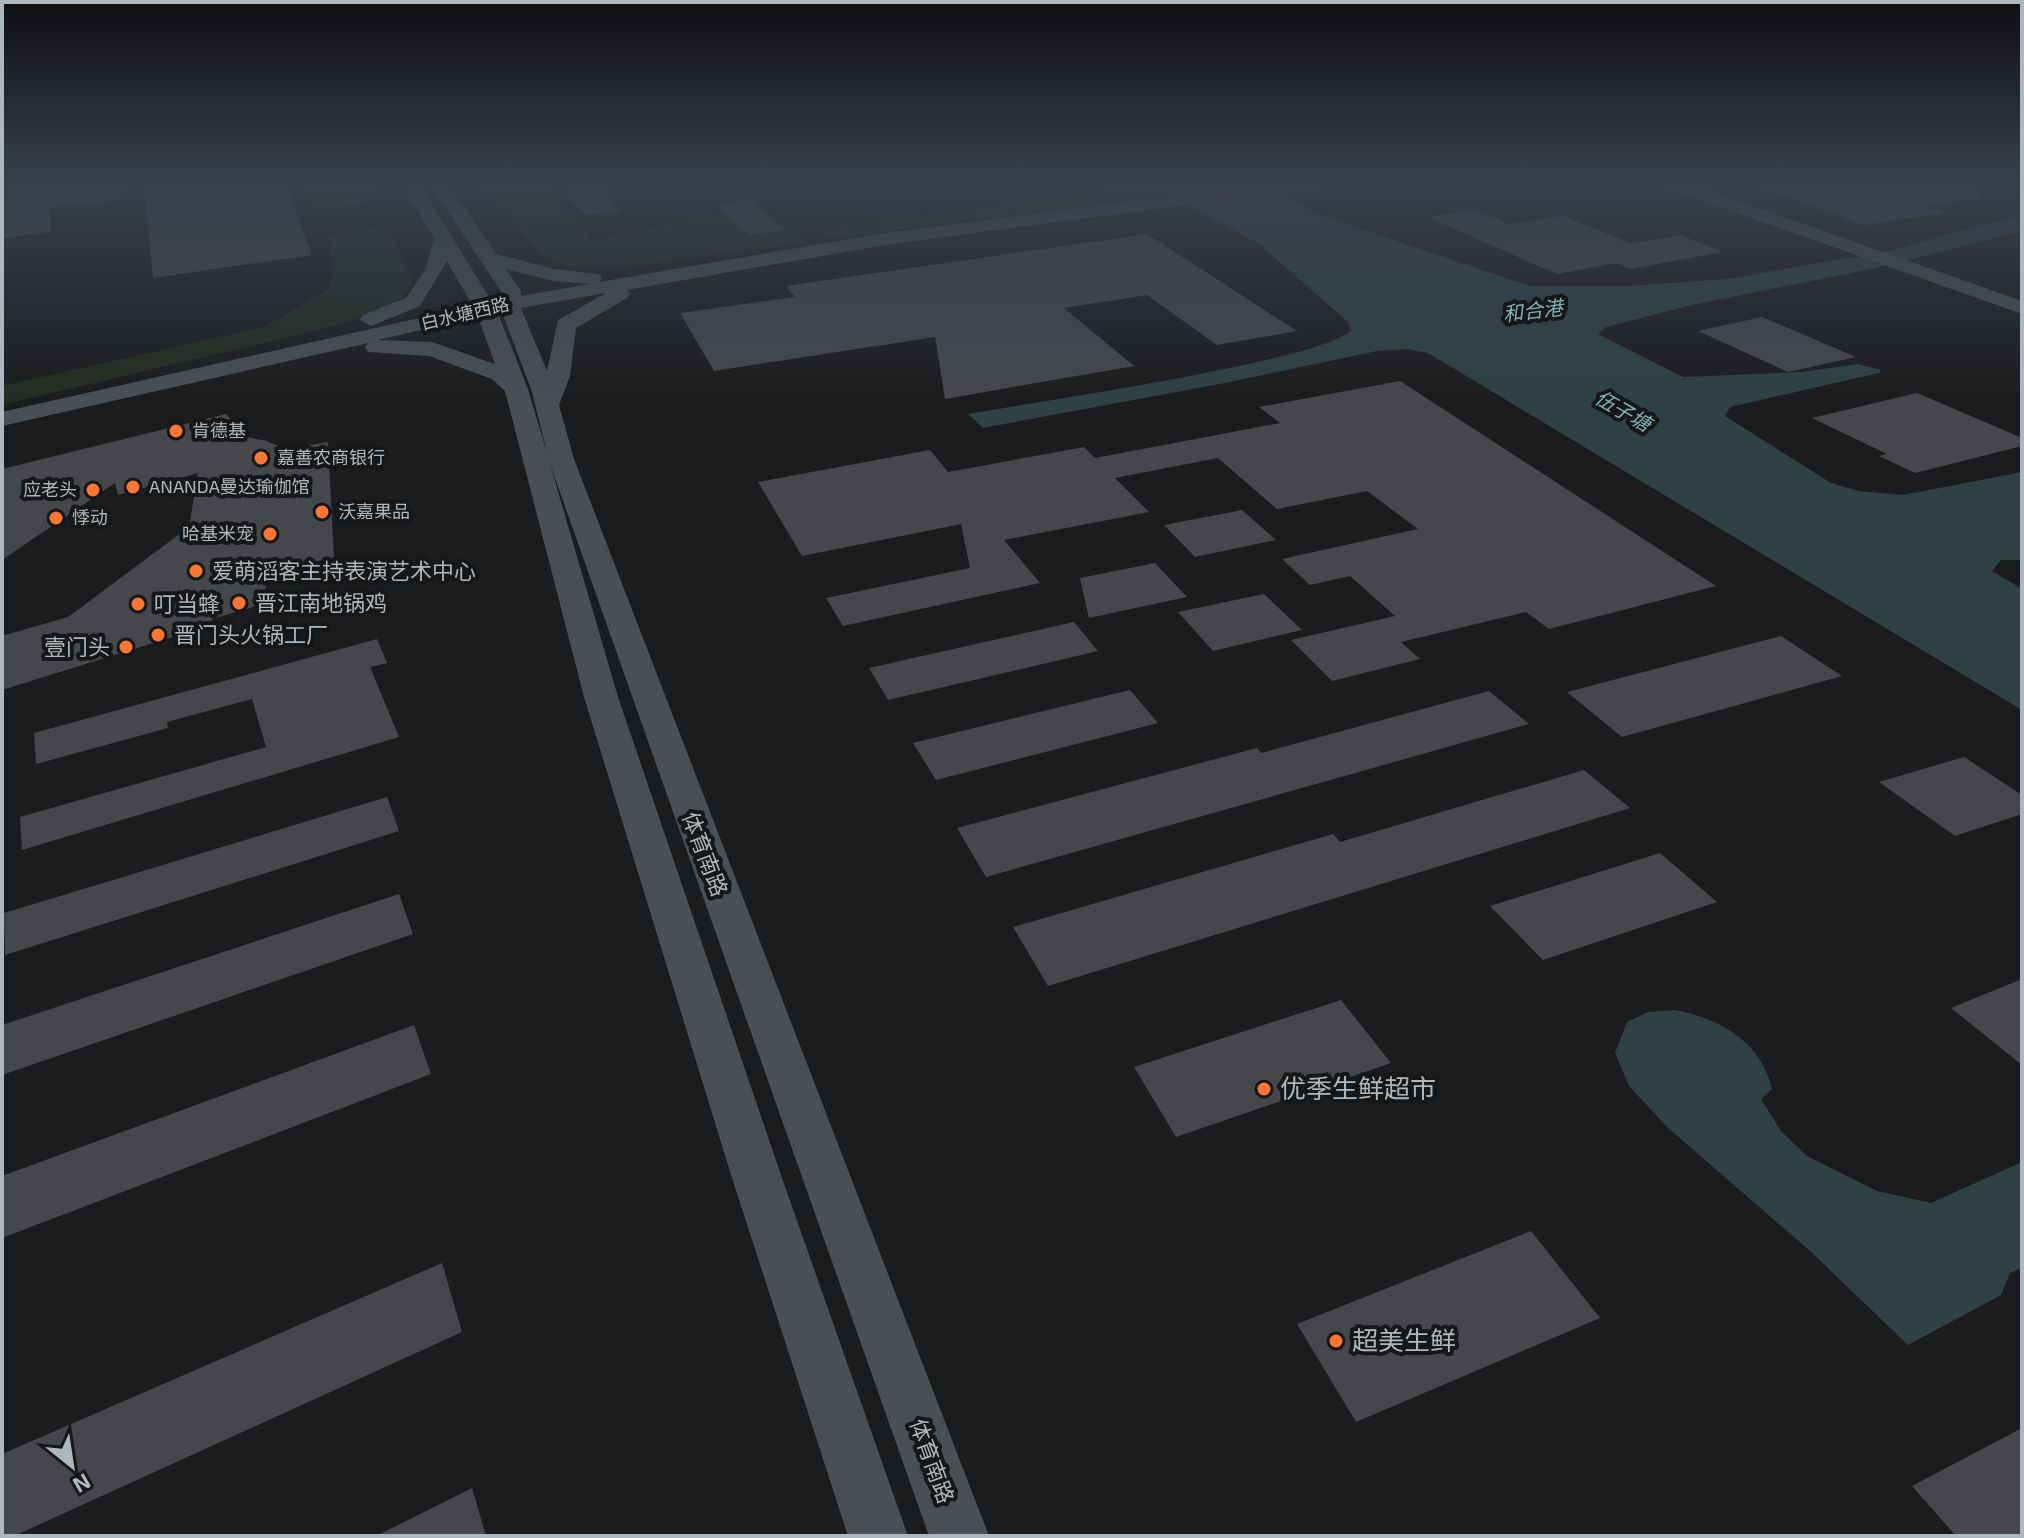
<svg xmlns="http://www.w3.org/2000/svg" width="2024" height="1538" font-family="'Exo 2','Noto Sans SC',sans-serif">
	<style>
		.green { fill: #242c22 }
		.water { fill: #2f4143 }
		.building { fill: #45474a }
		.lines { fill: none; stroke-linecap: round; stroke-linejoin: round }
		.secondary { fill: #494f53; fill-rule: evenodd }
		.poi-dot { fill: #fb7535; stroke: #161718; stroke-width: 3 }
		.labels { text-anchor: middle; stroke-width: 8; stroke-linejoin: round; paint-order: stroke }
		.far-street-label { font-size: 18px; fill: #adb7bd; stroke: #161718 }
		.far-poi-label { font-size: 18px; fill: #adb7bd; stroke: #161718; text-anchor: start }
		.far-water-label { font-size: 20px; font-style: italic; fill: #83b2b9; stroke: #161718 }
		.poi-label { font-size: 22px; fill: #adb7bd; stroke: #161718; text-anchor: start }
		.street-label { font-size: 22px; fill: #adb7bd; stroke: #161718 }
		.near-poi-label { font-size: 26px; fill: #adb7bd; stroke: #161718; text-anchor: start }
	</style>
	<rect width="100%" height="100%" fill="#1b1c1d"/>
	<path class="green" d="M 305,183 L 372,183 L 381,201 L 311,209 Z
		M 475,183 L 544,183 L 592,240 L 761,207 L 789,232 L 796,231 L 808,242 L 617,269 L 569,267 L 543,258 L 513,220 Z
		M 1096,183 L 1115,183 L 1165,196 L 831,238 L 816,229 L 1105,191 Z
		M 378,227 L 389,230 L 413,280 C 409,310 343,323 318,330 L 2,405 L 2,386 L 264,327 L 328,289 L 333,275 L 329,240 L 316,238 Z"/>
	<path class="water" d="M 1112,183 L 1272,183 L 1314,213 L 1530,286 L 1629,286 L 1728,279 L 1890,251 L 1988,223 L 2022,217 L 2022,231 L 1871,269 L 1692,305 L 1606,327 L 1598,334 L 1683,377 L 1801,372 L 1858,364 L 1881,370 L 1879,373 L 1730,407 L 1725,416 L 1831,483 L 1859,491 L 1903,495 L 2022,472 L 2022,560 L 2001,560 L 1992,571 L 2022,589 L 2022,710 L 1428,353 L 1408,349 L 1377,351 L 1225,383 L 983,428 L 968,414 C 1028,403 1323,361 1351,330 L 1347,321 L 1258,243 L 1164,194 Z
		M 1675,1010 C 1720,1019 1761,1041 1772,1089 L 1761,1099 L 1781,1131 L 1807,1156 L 1877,1191 L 1931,1203 L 2022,1162 L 2022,1268 L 2010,1273 L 2001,1295 L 1908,1345 L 1809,1250 L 1667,1127 L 1629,1086 L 1615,1053 L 1627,1022 L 1648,1012 Z"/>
	<path class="building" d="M 14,183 L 126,183 L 127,199 L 50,208 L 50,232 L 2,239 L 2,184 Z
		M 144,183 L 286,183 L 312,255 L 153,278 Z
		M 556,183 L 594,183 L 621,211 L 585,215 Z
		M 1758,183 L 1979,183 L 1980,198 L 1925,206 L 1946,213 L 1864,225 L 1758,186 Z
		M 748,200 L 783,230 L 749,235 L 717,205 Z
		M 1475,210 L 1509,224 L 1563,216 L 1630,243 L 1680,235 L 1723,252 L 1630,269 L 1617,263 L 1557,274 L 1428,217 Z
		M 1147,234 L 1297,331 L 1217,345 L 1147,295 L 1064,308 L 1134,366 L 945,399 L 935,337 L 714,371 L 680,313 L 795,297 L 786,286 Z
		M 1762,317 L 1856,357 L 1788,372 L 1698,331 Z
		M 1400,381 L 1716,586 L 1549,629 L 1526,612 L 1401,642 L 1420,659 L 1332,681 L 1291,640 L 1395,616 L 1350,576 L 1310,585 L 1282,559 L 1418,529 L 1367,491 L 1277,509 L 1218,458 L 1115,478 L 1149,512 L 1004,540 L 1040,583 L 843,626 L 826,598 L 970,568 L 961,524 L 802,556 L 758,482 L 930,450 L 948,472 L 1084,447 L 1095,458 L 1280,423 L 1259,407 Z
		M 1917,393 L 2022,438 L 2022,446 L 1915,473 L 1879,456 L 1887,454 L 1812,418 Z
		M 226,414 L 247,437 L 267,441 L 285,449 L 328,442 L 334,558 L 268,570 L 263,604 L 212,619 L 211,625 L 2,690 L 2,636 L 68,617 L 189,527 L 198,473 L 118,495 L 115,483 L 2,560 L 2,469 Z
		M 1242,510 L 1276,540 L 1195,557 L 1164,525 Z
		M 1155,563 L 1187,597 L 1089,618 L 1080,578 Z
		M 1264,594 L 1302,630 L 1213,651 L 1178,612 Z
		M 1074,622 L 1098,651 L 888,700 L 869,668 Z
		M 1781,636 L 1842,676 L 1622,737 L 1567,692 Z
		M 377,639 L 387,663 L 370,667 L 399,737 L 22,850 L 20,817 L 266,747 L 252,699 L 167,722 L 168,728 L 36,764 L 34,733 Z
		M 1130,690 L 1158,723 L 936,780 L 913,743 Z
		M 1489,691 L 1529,724 L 986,877 L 957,828 L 1257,748 L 1261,753 Z
		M 1964,757 L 2022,795 L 2022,814 L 1955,836 L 1879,782 Z
		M 1584,770 L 1630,808 L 1048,986 L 1013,927 L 1333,834 L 1340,842 Z
		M 387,797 L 399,831 L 5,955 L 4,913 Z
		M 1660,853 L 1717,902 L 1543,960 L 1490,906 Z
		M 399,894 L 413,934 L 2,1075 L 2,1025 Z
		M 2022,979 L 2022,1065 L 1951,1008 Z
		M 1341,1000 L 1391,1063 L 1176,1137 L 1134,1067 Z
		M 414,1025 L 431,1074 L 2,1238 L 2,1176 Z
		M 1531,1231 L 1600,1318 L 1356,1422 L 1297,1324 Z
		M 442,1263 L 462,1332 L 14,1536 L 2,1536 L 2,1454 Z
		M 2022,1428 L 2022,1536 L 1956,1536 L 1912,1486 Z
		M 472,1488 L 486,1536 L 376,1536 Z"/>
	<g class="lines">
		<path class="secondary" d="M 401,183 L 419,183 L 492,302 L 499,300 L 501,291 L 429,183 L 447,183 L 496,254 L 554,269 L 599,274 L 602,278 L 599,282 L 885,233 L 1273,183 L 1322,183 L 1313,188 L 885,245 L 627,290 L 630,294 L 627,298 L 576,328 L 570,376 L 559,405 L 574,459 L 989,1536 L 929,1536 L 550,464 L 618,697 L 782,1178 L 908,1536 L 848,1536 L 732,1178 L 584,697 L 505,391 L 492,379 L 429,356 L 368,352 L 365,347 L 368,343 L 2,426 L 2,412 L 473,306 L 447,261 L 420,306 L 371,326 L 360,320 L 363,315 L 406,298 L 426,268 L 434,238 ZM 506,269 L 554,281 L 590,284 L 521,296 L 521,291 ZM 606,293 L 558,320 L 547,371 L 521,308 ZM 502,312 L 532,392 L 547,453 L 528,389 L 498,313 ZM 478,317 L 495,364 L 432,342 L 378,340 Z
			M 1662,183 L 1687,183 L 2022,301 L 2022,314 L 1665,187 Z"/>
	</g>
	<linearGradient id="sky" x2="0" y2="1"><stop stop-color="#0f0f10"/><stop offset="0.46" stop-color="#39404c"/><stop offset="1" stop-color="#39404c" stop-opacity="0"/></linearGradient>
	<rect width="2024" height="398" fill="url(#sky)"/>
	<g class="poi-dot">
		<circle cx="176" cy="431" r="8"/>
		<circle cx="261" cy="458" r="8"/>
		<circle cx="133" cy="487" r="8"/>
		<circle cx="93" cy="490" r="8"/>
		<circle cx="322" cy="512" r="8"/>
		<circle cx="56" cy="518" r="8"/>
		<circle cx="270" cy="534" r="8"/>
		<circle cx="196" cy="571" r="8"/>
		<circle cx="239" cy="603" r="8"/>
		<circle cx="138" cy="604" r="8"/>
		<circle cx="158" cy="635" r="8"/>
		<circle cx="126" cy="647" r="8"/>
		<circle cx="1264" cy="1089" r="8"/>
		<circle cx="1336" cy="1341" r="8"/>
	</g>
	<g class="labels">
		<g class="far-street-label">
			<text transform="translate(465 314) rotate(-13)" y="6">白水塘西路</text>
		</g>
		<g class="far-poi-label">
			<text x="192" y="437">肯德基</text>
			<text x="277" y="464">嘉善农商银行</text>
			<text x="149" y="493">ANANDA曼达瑜伽馆</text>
			<text x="77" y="496" text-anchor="end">应老头</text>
			<text x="338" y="518">沃嘉果品</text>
			<text x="72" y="524">悸动</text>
			<text x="254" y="540" text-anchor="end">哈基米宠</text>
		</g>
		<g class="far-water-label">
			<text transform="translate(1533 311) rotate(-7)" y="7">和合港</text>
			<text transform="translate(1623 411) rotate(30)" y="7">伍子塘</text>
		</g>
		<g class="poi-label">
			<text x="212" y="579">爱萌滔客主持表演艺术中心</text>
			<text x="255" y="611">晋江南地锅鸡</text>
			<text x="154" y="612">叮当蜂</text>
			<text x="174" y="643">晋门头火锅工厂</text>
			<text x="110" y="655" text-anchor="end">壹门头</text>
		</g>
		<g class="street-label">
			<text transform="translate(705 854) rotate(69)" y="8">体育南路</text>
			<text transform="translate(932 1461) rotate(70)" y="8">体育南路</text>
		</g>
		<g class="near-poi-label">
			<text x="1280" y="1098">优季生鲜超市</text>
			<text x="1352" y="1350">超美生鲜</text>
		</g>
	</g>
	<rect width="2024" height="1538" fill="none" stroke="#adb7bd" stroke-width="8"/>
	<g transform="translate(72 1466) rotate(150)" stroke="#161718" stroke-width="6" paint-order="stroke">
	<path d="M0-6L14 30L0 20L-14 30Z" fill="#adb7bd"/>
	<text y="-12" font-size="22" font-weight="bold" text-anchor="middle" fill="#adb7bd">N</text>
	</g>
</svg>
